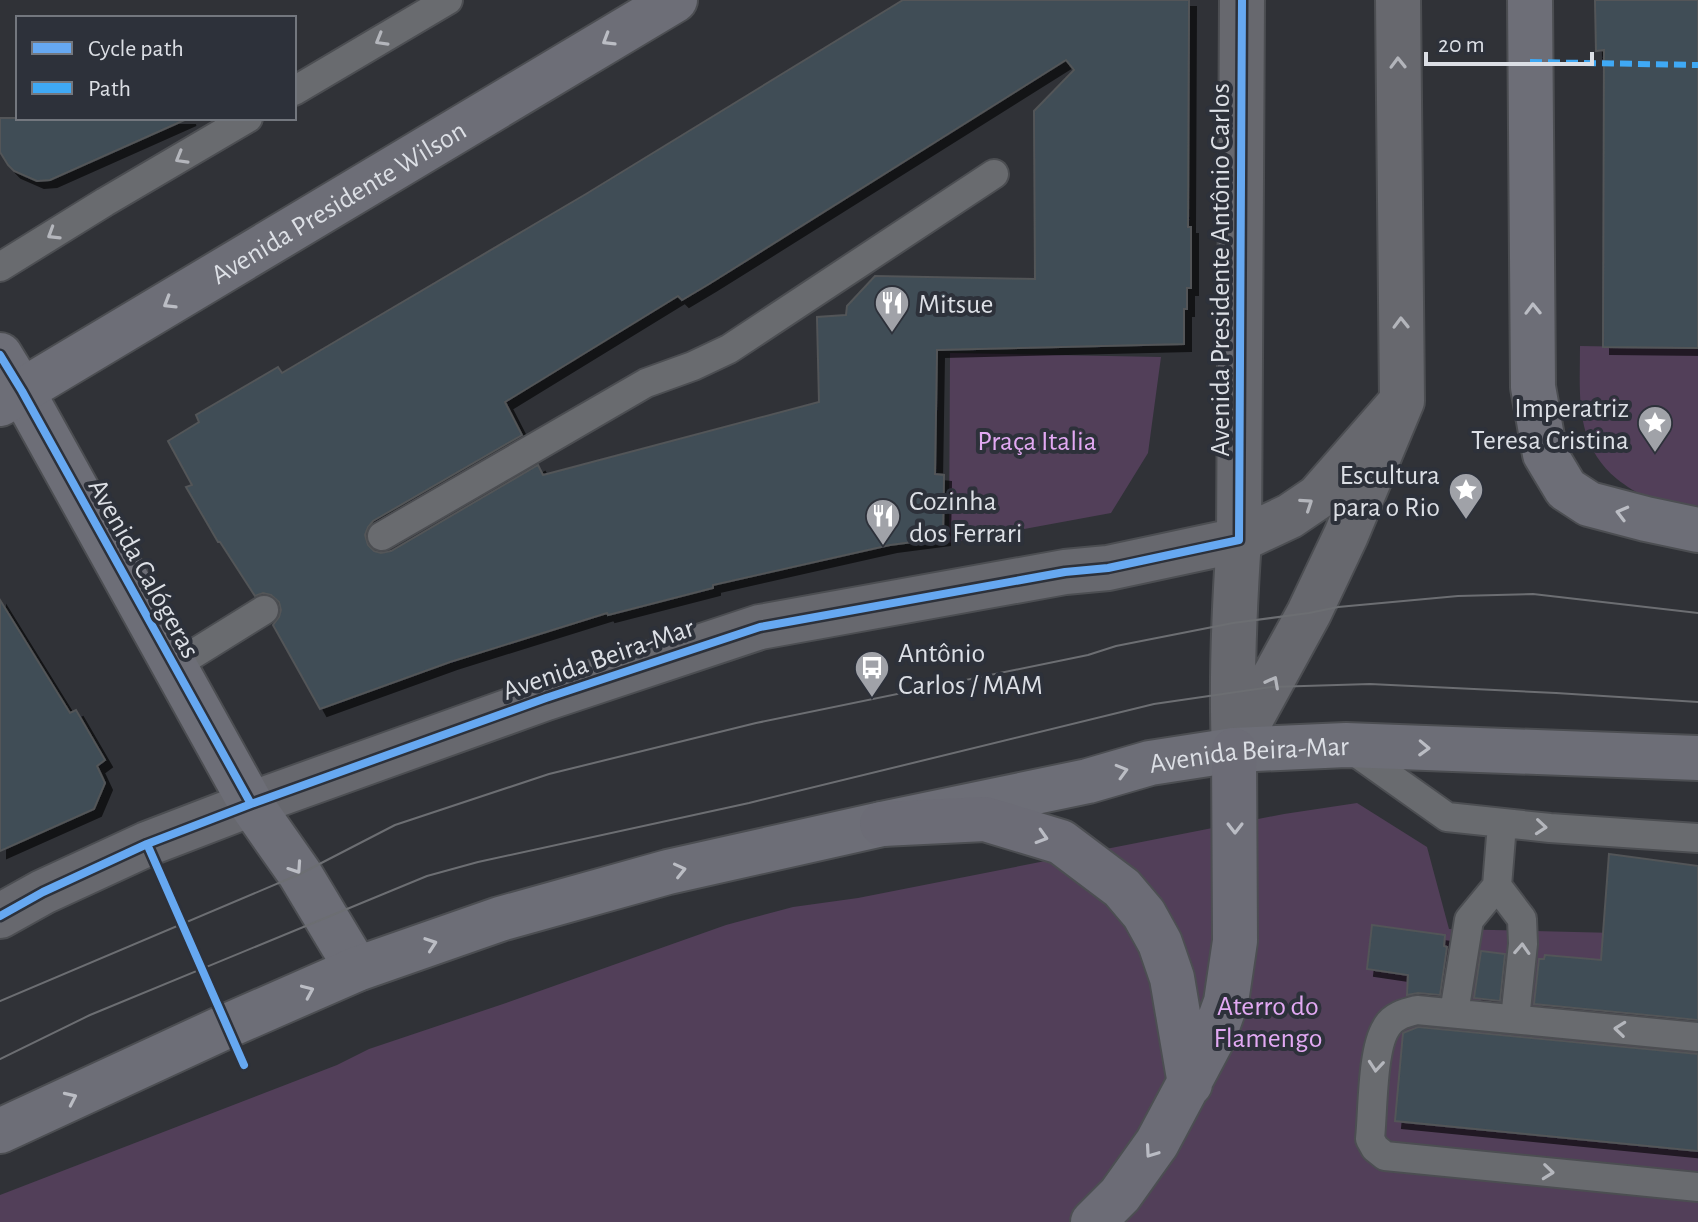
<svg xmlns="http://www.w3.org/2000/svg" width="1698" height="1222" font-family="'Alegreya Sans',sans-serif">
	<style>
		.green { fill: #523f59 }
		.building { fill: #3f4d56; stroke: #525558; stroke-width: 2; fill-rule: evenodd; filter: url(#shadow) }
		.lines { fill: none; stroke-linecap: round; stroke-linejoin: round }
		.service-casing { stroke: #4c4e52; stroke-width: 32 }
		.secondary-casing { stroke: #4c4e52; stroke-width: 48 }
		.primary-casing { stroke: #4c4e52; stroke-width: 48 }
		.trunk-casing { stroke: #4c4e52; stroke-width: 48 }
		.service { stroke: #696b6f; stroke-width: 28 }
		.secondary { stroke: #67686e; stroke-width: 44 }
		.primary { stroke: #6d6e77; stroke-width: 44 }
		.trunk { stroke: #6c6c76; stroke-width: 44 }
		.tram { stroke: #6c6e72; stroke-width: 2 }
		.quiet { stroke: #3fa9f5; stroke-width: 6; stroke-dasharray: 12 6; stroke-linecap: butt }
		.cycleway-casing { stroke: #2d313a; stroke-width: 13 }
		.cycleway { stroke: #66a8f1; stroke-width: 8 }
		.oneway { stroke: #b4b6bc }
		.oneway2 { stroke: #bbbdc4 }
		.oneway3 { stroke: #b3b5bb }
		.oneway4 { stroke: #babcc4 }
		.labels { text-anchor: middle; stroke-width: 8; stroke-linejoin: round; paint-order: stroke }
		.street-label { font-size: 28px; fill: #dcdfe5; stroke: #2d313a }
		.poi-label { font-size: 28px; fill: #dcdfe5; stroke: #2d313a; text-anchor: start }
		.park-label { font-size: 28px; fill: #e2a9f3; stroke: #2d313a }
	</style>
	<defs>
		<filter id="shadow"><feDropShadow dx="7" dy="7" stdDeviation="0" flood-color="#0009"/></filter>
	</defs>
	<rect width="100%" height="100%" fill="#303237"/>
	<path class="green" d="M 1580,346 L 1698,348 L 1698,506 C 1682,503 1665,502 1649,497 C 1637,494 1626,486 1617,479 C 1574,443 1580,396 1580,346 Z
		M 950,353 L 1161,357 L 1148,453 L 1111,513 L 949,543 Z
		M 1357,803 L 1427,847 L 1449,929 L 1698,935 L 1698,1222 L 0,1222 L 0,1195 L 337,1065 L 369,1049 L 506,1003 L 726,925 L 793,907 L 858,898 L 1284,814 Z"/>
	<path class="building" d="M 903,0 L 1189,0 L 1188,227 L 1191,227 L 1191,288 L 1187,288 L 1187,309 L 1184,309 L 1184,344 L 937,350 L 935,474 L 944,475 L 943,538 L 890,545 L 713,585 L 713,588 L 608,615 L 607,613 L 450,662 L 320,709 L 273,625 L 279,617 L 281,610 L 279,602 L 271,595 L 263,593 L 255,596 L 220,542 L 218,542 L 186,487 L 192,485 L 168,441 L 199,422 L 196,415 L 278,367 L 282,373 L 586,194 ZM 1066,60 L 1074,70 L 1034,111 L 1035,279 L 875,276 L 847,306 L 846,315 L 817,317 L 819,402 L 543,475 L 538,465 L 391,551 L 381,553 L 374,551 L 368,545 L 365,535 L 368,527 L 373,521 L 522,435 L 505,402 L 678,296 L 682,300 L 709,284 Z
		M 1595,0 L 1698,0 L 1698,348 L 1603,347 L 1604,50 L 1596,51 Z
		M 0,118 L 189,118 L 50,180 L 37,181 L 14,171 L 8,165 L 0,152 Z
		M 0,600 L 70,713 L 76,710 L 105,760 L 97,766 L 105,783 L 94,809 L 0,851 Z
		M 1609,854 L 1698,866 L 1698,1020 L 1534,1004 L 1539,959 L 1544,959 L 1545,955 L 1601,960 Z
		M 1372,925 L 1445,935 L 1444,946 L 1447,947 L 1440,995 L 1418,993 L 1407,995 L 1408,975 L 1367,969 Z
		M 1481,951 L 1505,954 L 1500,1001 L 1474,998 Z
		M 1418,1027 L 1698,1054 L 1698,1151 L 1395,1121 L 1403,1033 Z"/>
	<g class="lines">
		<defs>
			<path id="service" d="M 294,91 L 448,0
				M 0,267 L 105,202 L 248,118
				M 382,536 L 646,383 L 693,366 L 729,349 L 994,174
				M 174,666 L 264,610
				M 1347,746 L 1447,817 L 1550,828 L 1698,838
				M 1497,886 L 1522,919 L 1523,944 L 1515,1019
				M 1454,1013 L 1469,920 L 1497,886 L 1502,824
				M 1698,1037 L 1417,1010 C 1405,1013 1392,1016 1386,1028 C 1372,1050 1373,1110 1370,1139 L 1375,1148 L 1385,1156 L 1698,1187"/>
			<path id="secondary" d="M 1234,750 L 1309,613 L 1346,535 L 1402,401 L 1398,0
				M 1234,750 C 1231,679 1234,611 1239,540 L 1242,0
				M 0,916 L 43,892 L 147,844 L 251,804 L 546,698 L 760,627 L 1065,572 L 1108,568 L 1239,540 L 1290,516 L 1318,497 L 1402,401"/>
			<g id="primary">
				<path d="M 1530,0 L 1533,387 L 1545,454 L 1566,489 L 1589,504 L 1646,519 L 1698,530"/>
				<path d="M 0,355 L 22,391 L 251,804 L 300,874 L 357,969"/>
				<path id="s1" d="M 0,404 L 675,0"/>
				<path id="s2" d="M 0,1131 L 227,1026 L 357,969 L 500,919 L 668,872 L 882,824 L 1088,781 L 1150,763 L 1234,750 L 1346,745 L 1698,758"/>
			</g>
			<path id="trunk" d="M 882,824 L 985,819 L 1061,842 L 1122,888 L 1144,914 L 1160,943 L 1172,978 L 1190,1084
				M 1093,1222 L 1120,1195 L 1157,1143 L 1213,1038 L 1226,1002 L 1235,941 L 1234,750"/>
		</defs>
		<use href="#service" class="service-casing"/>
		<use href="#secondary" class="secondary-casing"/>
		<use href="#primary" class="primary-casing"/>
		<use href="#trunk" class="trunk-casing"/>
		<use href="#service" class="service"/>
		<use href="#secondary" class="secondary"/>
		<use href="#primary" class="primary"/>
		<use href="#trunk" class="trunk"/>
		<path class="tram" d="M 0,1001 L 300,874 L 395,825 L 549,774 L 756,723 L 1088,655 L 1116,646 L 1233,623 L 1309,613 L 1338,607 L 1458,596 L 1533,594 L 1698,613
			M 0,1059 L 90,1015 L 427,876 L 478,862 L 749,803 L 1154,704 L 1271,687 L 1370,684 L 1556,693 L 1698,702"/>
		<path class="quiet" d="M 1530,62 L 1698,65"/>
		<defs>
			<path id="cycleway" d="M 0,355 L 22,391 L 251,804
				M 147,844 L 244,1065
				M 0,916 L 43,892 L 147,844 L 251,804 L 546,698 L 760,627 L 1065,572 L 1108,568 L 1239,540 L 1242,0"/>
		</defs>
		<use href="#cycleway" class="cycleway-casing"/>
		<use href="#cycleway" class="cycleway"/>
	</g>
	<defs><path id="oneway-chevron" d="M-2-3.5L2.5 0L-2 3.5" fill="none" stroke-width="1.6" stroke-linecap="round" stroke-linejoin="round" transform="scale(2)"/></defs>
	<g class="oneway">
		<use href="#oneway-chevron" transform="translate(381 40) rotate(150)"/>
		<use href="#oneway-chevron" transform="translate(181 158) rotate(150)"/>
		<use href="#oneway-chevron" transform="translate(53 234) rotate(148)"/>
		<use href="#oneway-chevron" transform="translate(1541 827) rotate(5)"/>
		<use href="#oneway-chevron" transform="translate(1522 949) rotate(-87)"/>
		<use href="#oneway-chevron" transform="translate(1620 1029) rotate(-174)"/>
		<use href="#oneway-chevron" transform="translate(1376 1066) rotate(95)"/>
		<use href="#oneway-chevron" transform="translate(1548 1172) rotate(6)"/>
	</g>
	<g class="oneway2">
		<use href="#oneway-chevron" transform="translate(608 40) rotate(149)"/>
		<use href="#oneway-chevron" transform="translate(169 303) rotate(149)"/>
		<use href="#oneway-chevron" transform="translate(1533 309) rotate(-91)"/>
		<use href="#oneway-chevron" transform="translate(1622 513) rotate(-165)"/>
		<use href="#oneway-chevron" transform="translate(1424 748) rotate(2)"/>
		<use href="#oneway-chevron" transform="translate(1122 771) rotate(-16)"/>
		<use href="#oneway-chevron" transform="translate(296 868) rotate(56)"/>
		<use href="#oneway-chevron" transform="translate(680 870) rotate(-13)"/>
		<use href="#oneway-chevron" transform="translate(431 944) rotate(-19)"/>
		<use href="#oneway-chevron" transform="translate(308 991) rotate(-24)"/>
		<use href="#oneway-chevron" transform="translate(71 1098) rotate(-25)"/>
	</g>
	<g class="oneway3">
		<use href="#oneway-chevron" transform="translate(1398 63) rotate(-91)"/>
		<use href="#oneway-chevron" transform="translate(1401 323) rotate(-91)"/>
		<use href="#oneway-chevron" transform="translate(1307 504) rotate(-34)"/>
		<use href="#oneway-chevron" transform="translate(1273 682) rotate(-62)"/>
	</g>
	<g class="oneway4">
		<use href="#oneway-chevron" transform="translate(1235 828) rotate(90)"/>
		<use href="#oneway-chevron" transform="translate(1042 837) rotate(17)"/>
		<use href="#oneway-chevron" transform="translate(1151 1152) rotate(125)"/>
	</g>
	<defs>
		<symbol id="restaurant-pin" viewBox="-11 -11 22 30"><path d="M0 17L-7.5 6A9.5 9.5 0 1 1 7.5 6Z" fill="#a0a2a8" stroke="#2d313a"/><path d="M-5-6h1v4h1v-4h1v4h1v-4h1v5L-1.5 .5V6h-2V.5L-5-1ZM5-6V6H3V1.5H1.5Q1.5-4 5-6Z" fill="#fff"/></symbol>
		<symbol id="sight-pin" viewBox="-11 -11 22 30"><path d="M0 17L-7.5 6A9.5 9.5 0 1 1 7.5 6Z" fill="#a0a2a8" stroke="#2d313a"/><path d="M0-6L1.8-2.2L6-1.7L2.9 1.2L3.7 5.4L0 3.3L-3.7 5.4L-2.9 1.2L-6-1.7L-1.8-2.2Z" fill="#fff"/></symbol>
		<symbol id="bus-pin" viewBox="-11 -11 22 30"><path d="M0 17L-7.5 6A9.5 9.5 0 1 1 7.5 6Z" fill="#a0a2a8" stroke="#2d313a"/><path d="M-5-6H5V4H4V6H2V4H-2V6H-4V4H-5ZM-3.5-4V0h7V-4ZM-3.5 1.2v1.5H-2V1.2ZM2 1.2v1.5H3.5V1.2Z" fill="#fff"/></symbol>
	</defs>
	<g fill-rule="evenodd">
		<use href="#restaurant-pin" x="872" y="283" width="40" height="54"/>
		<use href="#sight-pin" x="1635" y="403" width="40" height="54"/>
		<use href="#sight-pin" x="1446" y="470" width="40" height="54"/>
		<use href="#restaurant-pin" x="863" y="496" width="40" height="54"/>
		<use href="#bus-pin" x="852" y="648" width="40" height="54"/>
	</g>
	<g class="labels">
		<g class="street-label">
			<text dy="10" stroke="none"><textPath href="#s1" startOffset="394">Avenida Presidente Wilson</textPath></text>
			<text transform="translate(1219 270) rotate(-90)" y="10">Avenida Presidente Antônio Carlos</text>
			<text transform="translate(145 568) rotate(61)" y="10">Avenida Calógeras</text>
			<text transform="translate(598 658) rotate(-19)" y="10">Avenida Beira-Mar</text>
			<text dy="10" stroke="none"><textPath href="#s2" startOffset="1312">Avenida Beira-Mar</textPath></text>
		</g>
		<g class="poi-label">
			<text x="918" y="313">Mitsue</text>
			<text x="1629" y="417" text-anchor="end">Imperatriz<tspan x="1629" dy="32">Teresa Cristina</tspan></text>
			<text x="1440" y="484" text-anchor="end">Escultura<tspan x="1440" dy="32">para o Rio</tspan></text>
			<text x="909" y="510">Cozinha<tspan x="909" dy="32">dos Ferrari</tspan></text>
			<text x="898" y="662">Antônio<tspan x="898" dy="32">Carlos / MAM</tspan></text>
		</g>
		<g class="park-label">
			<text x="1037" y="450">Praça Italia</text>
			<text x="1268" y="1015">Aterro do<tspan x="1268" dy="32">Flamengo</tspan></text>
		</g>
	</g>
	<rect x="16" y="16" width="280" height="104" fill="#2d313a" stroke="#73777e" stroke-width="2"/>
	<rect x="32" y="42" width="40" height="12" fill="#66a8f1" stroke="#73777e" stroke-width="2"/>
	<text x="88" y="56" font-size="24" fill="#dcdfe5">Cycle path</text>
	<rect x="32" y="82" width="40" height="12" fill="#3fa9f5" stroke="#73777e" stroke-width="2"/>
	<text x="88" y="96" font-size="24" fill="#dcdfe5">Path</text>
	<path d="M1426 52v12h166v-12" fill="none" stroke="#dcdfe5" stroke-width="4"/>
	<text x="1438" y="52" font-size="24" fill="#dcdfe5" stroke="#2d313a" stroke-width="6" paint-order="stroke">20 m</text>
</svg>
